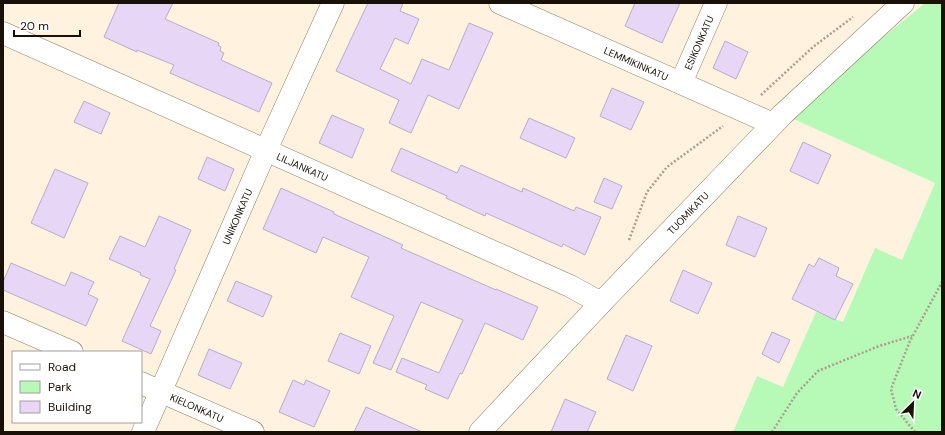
<svg xmlns="http://www.w3.org/2000/svg" width="945" height="435" font-family="'DM Sans',sans-serif">
	<style>
		.green { fill: #b7fab7 }
		.building { fill: #e7d6f6; stroke: #bcabc9 }
		.lines { fill: none; stroke-linecap: round; stroke-linejoin: round }
		.minor-casing { stroke: #8d7a5e; stroke-width: 23 }
		.path { stroke: #aa9f8f; stroke-width: 2.5; stroke-dasharray: 2 2; stroke-linecap: butt }
		.minor { stroke: #fff; stroke-width: 22 }
		.labels { text-anchor: middle; stroke-width: 3.5; stroke-linejoin: round; paint-order: stroke }
		.street-label { font-size: 10px; fill: #191107; stroke: #fff }
	</style>
	<rect width="100%" height="100%" fill="#fff2df"/>
	<path class="green" d="M 925,3 L 942,3 L 942,432 L 733,432 L 757,376 L 783,387 L 816,312 L 843,322 L 875,248 L 902,260 L 935,183 L 787,116 Z"/>
	<path class="building" d="M 119,3 L 173,3 L 165,19 L 219,43 L 218,45 L 221,47 L 220,51 L 224,53 L 221,60 L 272,83 L 259,112 L 170,73 L 174,65 L 137,50 L 137,52 L 104,37 Z
		M 368,3 L 403,3 L 400,11 L 419,19 L 408,44 L 395,38 L 380,69 L 411,84 L 422,59 L 449,70 L 469,23 L 493,33 L 459,109 L 428,95 L 411,133 L 389,123 L 399,100 L 336,71 Z
		M 635,3 L 680,3 L 662,43 L 625,26 Z
		M 725,41 L 748,52 L 736,79 L 713,68 Z
		M 612,88 L 644,102 L 631,130 L 600,116 Z
		M 84,101 L 110,113 L 101,134 L 74,122 Z
		M 332,115 L 364,129 L 352,158 L 319,143 Z
		M 529,118 L 575,138 L 566,158 L 520,138 Z
		M 803,142 L 831,155 L 818,184 L 790,171 Z
		M 401,148 L 457,173 L 461,165 L 522,192 L 523,188 L 574,211 L 576,207 L 601,217 L 585,255 L 563,244 L 562,247 L 486,213 L 485,216 L 446,198 L 447,196 L 391,171 Z
		M 207,157 L 234,169 L 225,191 L 198,179 Z
		M 55,169 L 88,183 L 64,238 L 31,223 Z
		M 604,178 L 622,186 L 612,209 L 594,202 Z
		M 281,188 L 334,212 L 334,214 L 403,245 L 401,248 L 496,290 L 496,289 L 538,307 L 523,340 L 485,323 L 462,374 L 460,373 L 448,399 L 425,389 L 427,385 L 396,372 L 402,358 L 439,373 L 463,320 L 421,302 L 391,370 L 373,363 L 394,316 L 351,297 L 369,257 L 323,237 L 316,253 L 263,229 Z
		M 159,216 L 191,230 L 174,269 L 176,270 L 150,326 L 161,331 L 151,354 L 122,341 L 150,279 L 140,275 L 141,273 L 109,259 L 120,236 L 145,247 Z
		M 738,216 L 767,228 L 755,257 L 726,245 Z
		M 819,258 L 839,268 L 836,276 L 853,284 L 835,320 L 792,299 L 809,264 L 814,267 Z
		M 11,263 L 65,286 L 71,272 L 94,282 L 88,294 L 98,299 L 86,326 L 3,290 L 3,282 Z
		M 683,270 L 712,283 L 698,314 L 670,301 Z
		M 236,281 L 272,296 L 263,317 L 227,301 Z
		M 772,332 L 790,340 L 779,363 L 762,354 Z
		M 340,333 L 371,346 L 359,374 L 328,361 Z
		M 626,335 L 652,346 L 633,391 L 607,379 Z
		M 209,349 L 242,363 L 230,389 L 198,375 Z
		M 293,380 L 304,385 L 306,380 L 330,391 L 314,427 L 279,412 Z
		M 565,399 L 596,412 L 587,432 L 551,432 Z
		M 366,407 L 422,432 L 354,432 Z"/>
	<g class="lines">
		<defs>
			<g id="minor">
				<path id="s1" d="M 500,3 L 773,124"/>
				<path id="s2" d="M 3,33 L 570,286 L 601,303"/>
				<path id="s3" d="M 681,83 L 716,3"/>
				<path d="M 3,322 L 72,352"/>
				<path id="s4" d="M 141,383 L 253,432"/>
				<path id="s5" d="M 143,432 L 266,150 L 333,3"/>
				<path id="s6" d="M 480,432 L 601,303 L 783,114 L 903,3"/>
			</g>
		</defs>
		<use href="#minor" class="minor-casing"/>
		<path class="path" d="M 761,95 L 813,47 L 853,17
			M 629,240 L 647,192 L 667,167 L 723,126
			M 772,432 L 797,393 L 818,371 L 879,346 L 912,336
			M 915,432 L 896,409 L 891,389 L 910,341 L 942,282"/>
		<use href="#minor" class="minor"/>
	</g>
	<g class="labels">
		<g class="street-label">
			<text dy="4" stroke="none"><textPath href="#s3" startOffset="44">ESIKONKATU</textPath></text>
			<text dy="4" stroke="none"><textPath href="#s1" startOffset="149">LEMMIKINKATU</textPath></text>
			<text dy="4" stroke="none"><textPath href="#s2" startOffset="328">LILJANKATU</textPath></text>
			<text dy="4" stroke="none"><textPath href="#s6" startOffset="302">TUOMIKATU</textPath></text>
			<text dy="4" stroke="none"><textPath href="#s5" startOffset="235">UNIKONKATU</textPath></text>
			<text dy="4" stroke="none"><textPath href="#s4" startOffset="61">KIELONKATU</textPath></text>
		</g>
	</g>
	<rect width="945" height="435" fill="none" stroke="#191107" stroke-width="8"/>
	<rect x="12" y="351" width="130" height="72" fill="#ffffff" stroke="#a3a09c"/>
	<rect x="20" y="364" width="20" height="6" fill="#ffffff" stroke="#a3a09c"/>
	<text x="48" y="371" font-size="12" fill="#191107">Road</text>
	<rect x="20" y="381" width="20" height="12" fill="#b7fab7" stroke="#a3a09c"/>
	<text x="48" y="391" font-size="12" fill="#191107">Park</text>
	<rect x="20" y="401" width="20" height="12" fill="#e7d6f6" stroke="#a3a09c"/>
	<text x="48" y="411" font-size="12" fill="#191107">Building</text>
	<g transform="translate(913 403) rotate(24)" stroke="#ffffff" stroke-width="3" paint-order="stroke">
	<path d="M0-3L7 15L0 10L-7 15Z" fill="#191107"/>
	<text y="-6" font-size="11" font-weight="bold" text-anchor="middle" fill="#191107">N</text>
	</g>
	<path d="M14 30v6h66v-6" fill="none" stroke="#191107" stroke-width="2"/>
	<text x="20" y="30" font-size="12" fill="#191107" stroke="#ffffff" stroke-width="3" paint-order="stroke">20 m</text>
</svg>
